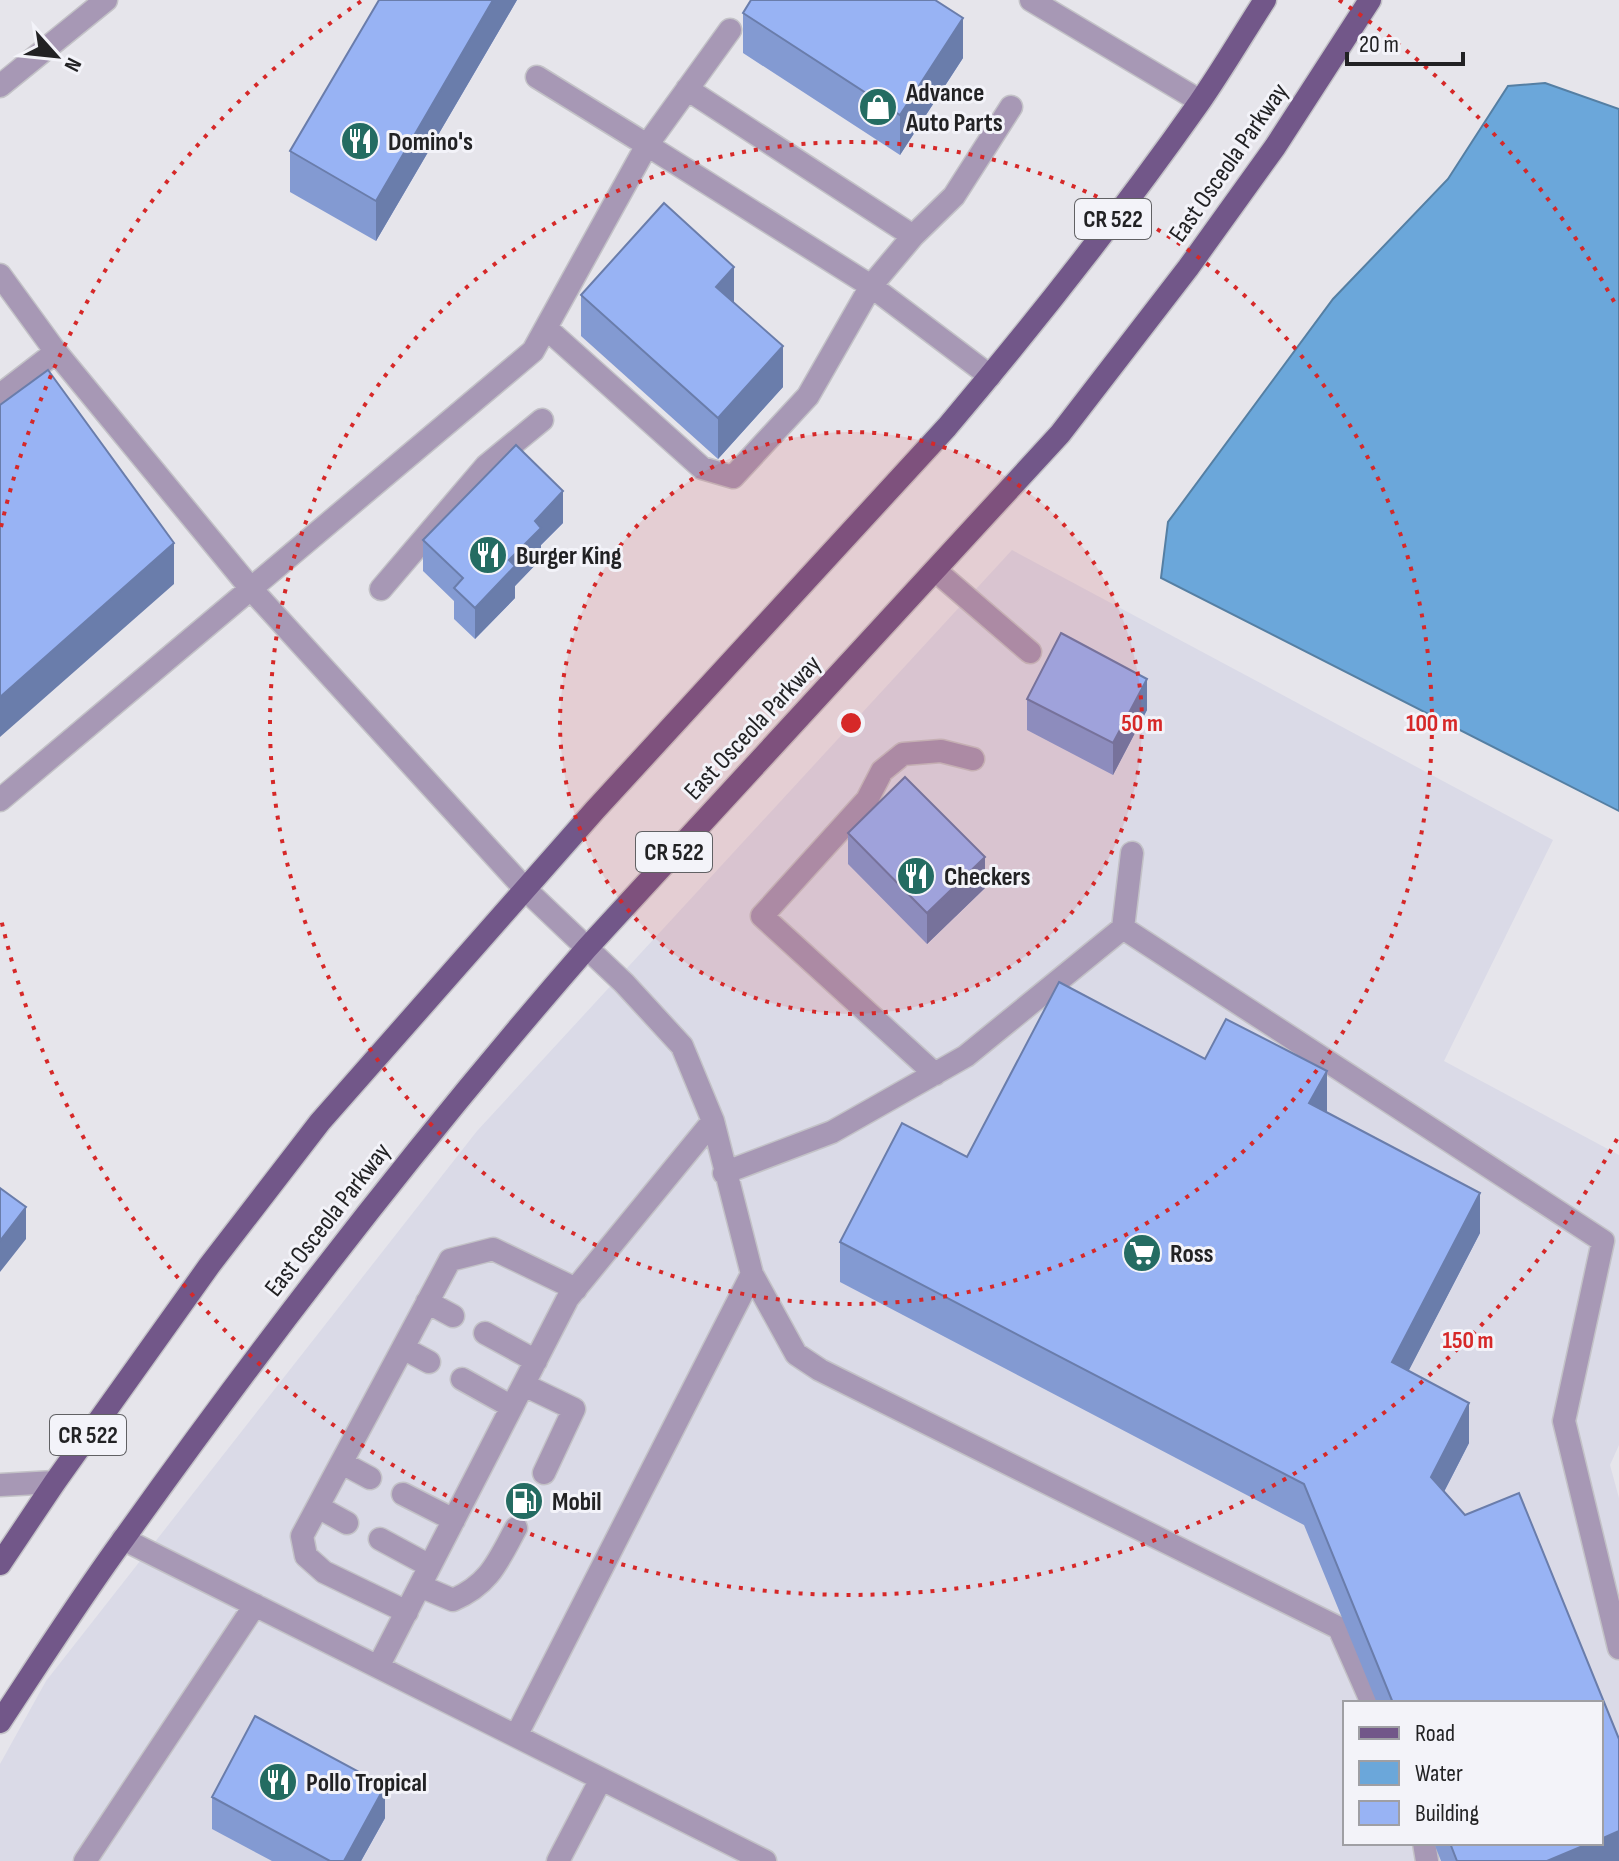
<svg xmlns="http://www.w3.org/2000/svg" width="1619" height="1861" font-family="'Sofia Sans Condensed',sans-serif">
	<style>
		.built { fill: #dadae7; fill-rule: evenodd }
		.water { fill: #6ba7da; stroke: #557fa3; stroke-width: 2 }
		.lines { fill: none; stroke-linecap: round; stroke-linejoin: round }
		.service-casing { stroke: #c3c2c7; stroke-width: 25 }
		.minor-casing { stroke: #c3c2c7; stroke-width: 25 }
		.primary-casing { stroke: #c3c2c7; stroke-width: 25 }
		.service { stroke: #a798b5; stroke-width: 22 }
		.minor { stroke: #a798b5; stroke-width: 22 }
		.primary { stroke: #725789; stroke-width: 22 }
		.wall { fill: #839ad2 }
		.shaded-wall { fill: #6a7dab }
		.building { fill: #98b3f4; stroke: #6a7dab; stroke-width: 2 }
		.ring { fill: none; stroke: #d62828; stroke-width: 4; stroke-dasharray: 4 8 }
		.labels { text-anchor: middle; stroke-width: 6; stroke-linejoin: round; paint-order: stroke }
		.shield { fill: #f3f3f9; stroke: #616164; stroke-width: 2 }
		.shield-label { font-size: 24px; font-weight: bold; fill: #222224 }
		.poi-label { font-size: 26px; font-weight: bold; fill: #222224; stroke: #f3f3f9; text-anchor: start }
		.street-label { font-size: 26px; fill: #222224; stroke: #f3f3f9 }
		.centre { fill: #d62828; stroke: #f3f3f9; stroke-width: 4 }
		.ring-label { font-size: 24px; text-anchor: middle; font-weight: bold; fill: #d62828; stroke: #f3f3f9; stroke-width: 6; stroke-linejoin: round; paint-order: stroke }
	</style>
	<rect width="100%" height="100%" fill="#e6e5eb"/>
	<path class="built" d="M 1012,550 L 1553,840 L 1444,1061 L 1619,1155 L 1619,1445 L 1610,1465 L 1619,1498 L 1619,1861 L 0,1861 L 0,1764 L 46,1681 L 477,1131 ZM 1345,1703 L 1601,1703 L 1601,1843 L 1345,1843 Z"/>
	<path class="water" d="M 1545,83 L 1619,109 L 1619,811 L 1161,578 L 1168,522 L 1333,299 L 1448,179 L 1508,86 Z"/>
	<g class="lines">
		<defs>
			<path id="service" d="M 537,77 L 647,145 L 730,30
				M 687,89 L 913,236 L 954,196 L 1011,107
				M 0,275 L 56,352
				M 546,328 L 702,468 L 733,477 L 808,396 L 871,286 L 913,236
				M 0,395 L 56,352 L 252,590 L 526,890
				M 936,571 L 1030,652
				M 381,589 L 486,466 L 542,420
				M 0,800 L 533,351 L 647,145 L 871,286 L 990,376
				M 1123,928 L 1132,853
				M 935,1074 L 762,916 L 867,800 L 882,771 L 903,754 L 941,751 L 973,759
				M 724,1173 L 832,1132 L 966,1056 L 1123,928 L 1603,1241 L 1564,1421 L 1619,1648
				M 752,1274 L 796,1354 L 820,1370 L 1339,1628 L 1372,1703
				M 427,1302 L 453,1316
				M 485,1333 L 536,1361
				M 403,1348 L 429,1362
				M 462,1379 L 512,1407
				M 524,1385 L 574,1409 L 544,1473
				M 342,1463 L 370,1478
				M 0,1485 L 55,1482
				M 403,1494 L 454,1520
				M 318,1507 L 347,1523
				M 123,1539 L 765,1861
				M 380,1539 L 430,1566
				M 420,1586 L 453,1600 C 490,1584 498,1561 516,1528
				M 407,1612 L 324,1572 L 306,1556 L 302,1536 L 450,1260 L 493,1249 L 576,1289
				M 378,1667 L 568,1298 L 713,1121
				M 516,1736 L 752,1274 L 713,1121 L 682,1046 L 624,983 L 587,948
				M 1424,1843 L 1427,1861
				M 85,1861 L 255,1605
				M 558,1861 L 601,1779"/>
			<path id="minor" d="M 1031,0 L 1200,101
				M 0,86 L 106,0
				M 526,890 L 587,948"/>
			<path id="primary" d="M 0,1564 L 55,1482 L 209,1266 L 320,1122 L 595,810 L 947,427 C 1035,323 1120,215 1199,103 C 1222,70 1243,34 1265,0
				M 0,1722 C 41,1660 81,1597 125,1537 C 270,1334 423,1136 587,948 L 1060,434 L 1188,268 L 1275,147 L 1370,0"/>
		</defs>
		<use href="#service" class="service-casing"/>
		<use href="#minor" class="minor-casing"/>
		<use href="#primary" class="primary-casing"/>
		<use href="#service" class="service"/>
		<use href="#minor" class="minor"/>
		<use href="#primary" class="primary"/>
	</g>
	<path class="wall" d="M 379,0 L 517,0 L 376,241 L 290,192 L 290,151 Z
		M 743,13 L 963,58 L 900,155 L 743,53 Z
		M 581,295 L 734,303 L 783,387 L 718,459 L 581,336 Z
		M 563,523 L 541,545 L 541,559 L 515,586 L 515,598 L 475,639 L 454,619 L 454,601 L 423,571 L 423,540 Z
		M 1027,699 L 1147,710 L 1113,775 L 1027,730 Z
		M 848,833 L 985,888 L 927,944 L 848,864 Z
		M 1059,982 L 1205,1059 L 1226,1019 L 1327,1071 L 1326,1112 L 1480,1193 L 1480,1233 L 1408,1371 L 1469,1403 L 1469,1443 L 1444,1492 L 1465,1515 L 1519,1493 L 1619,1739 L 1619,1861 L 1441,1861 L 1434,1843 L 1601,1843 L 1601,1703 L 1377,1703 L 1304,1525 L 840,1282 L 840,1242 L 902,1123 L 967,1157 Z
		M 212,1797 L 385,1818 L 361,1861 L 272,1861 L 212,1829 Z"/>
	<path class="shaded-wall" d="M 493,0 L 517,0 L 376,241 L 376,201 Z
		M 963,18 L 963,58 L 900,155 L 900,115 Z
		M 734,267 L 734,307 L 716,287 Z
		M 783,346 L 783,387 L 718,459 L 718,418 Z
		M 563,491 L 563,523 L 541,545 L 541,559 L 515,586 L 515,598 L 475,639 L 475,608 L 509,560 L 535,521 Z
		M 174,543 L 174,584 L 0,737 L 0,697 Z
		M 1147,679 L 1147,710 L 1113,775 L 1113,743 Z
		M 985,857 L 985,888 L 927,944 L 927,913 Z
		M 1327,1071 L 1327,1112 L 1309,1103 Z
		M 1480,1193 L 1480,1233 L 1392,1403 L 1392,1362 Z
		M 26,1207 L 26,1239 L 0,1272 L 0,1241 Z
		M 1469,1403 L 1469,1443 L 1431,1517 L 1431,1477 Z
		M 385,1786 L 385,1818 L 361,1861 L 344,1861 Z
		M 1619,1831 L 1619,1861 L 1547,1861 L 1590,1843 L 1601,1843 L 1601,1839 Z"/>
	<path class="building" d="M 379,0 L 493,0 L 376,201 L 290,151 Z
		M 751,0 L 935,0 L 963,18 L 900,115 L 743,13 Z
		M 664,203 L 734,267 L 716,287 L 783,346 L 718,418 L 581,295 Z
		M 48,370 L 174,543 L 0,697 L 0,405 Z
		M 516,445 L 563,491 L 535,521 L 541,528 L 509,560 L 515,566 L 475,608 L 454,588 L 463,578 L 423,540 Z
		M 1061,633 L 1147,679 L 1113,743 L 1027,699 Z
		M 905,777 L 985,857 L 927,913 L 848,833 Z
		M 1059,982 L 1205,1059 L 1226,1019 L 1327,1071 L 1309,1103 L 1480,1193 L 1392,1362 L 1469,1403 L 1431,1477 L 1465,1515 L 1519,1493 L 1619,1739 L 1619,1831 L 1601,1839 L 1601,1703 L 1393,1703 L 1304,1484 L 840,1242 L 902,1123 L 967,1157 Z
		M 0,1188 L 26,1207 L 0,1241 Z
		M 255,1716 L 385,1786 L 344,1861 L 330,1861 L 212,1797 Z
		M 1450,1843 L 1590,1843 L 1547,1861 L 1457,1861 Z"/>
	<circle cx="851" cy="723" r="291" fill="#d62828" fill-opacity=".12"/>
	<g class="ring">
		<circle cx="851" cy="723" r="291"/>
		<circle cx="851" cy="723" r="581"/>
		<path d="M1617 1139A872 872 0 0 1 1 919M1 527A872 872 0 0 1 363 0M1339 0A872 872 0 0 1 1617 307"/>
	</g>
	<defs>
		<symbol id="shop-disc" viewBox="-11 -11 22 22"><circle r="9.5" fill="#246c62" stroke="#f3f3f9"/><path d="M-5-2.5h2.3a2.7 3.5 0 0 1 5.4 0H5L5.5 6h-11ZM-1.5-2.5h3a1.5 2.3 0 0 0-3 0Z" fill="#fff"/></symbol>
		<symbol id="restaurant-disc" viewBox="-11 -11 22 22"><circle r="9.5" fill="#246c62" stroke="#f3f3f9"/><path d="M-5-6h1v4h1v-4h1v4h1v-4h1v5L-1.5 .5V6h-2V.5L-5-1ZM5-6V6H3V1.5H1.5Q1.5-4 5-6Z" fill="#fff"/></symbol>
		<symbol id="supermarket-disc" viewBox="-11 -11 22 22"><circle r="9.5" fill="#246c62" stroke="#f3f3f9"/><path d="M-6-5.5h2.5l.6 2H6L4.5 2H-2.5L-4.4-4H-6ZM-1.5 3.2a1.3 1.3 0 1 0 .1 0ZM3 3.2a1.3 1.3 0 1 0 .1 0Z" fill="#fff"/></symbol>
		<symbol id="fuel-disc" viewBox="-11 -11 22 22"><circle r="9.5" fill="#246c62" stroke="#f3f3f9"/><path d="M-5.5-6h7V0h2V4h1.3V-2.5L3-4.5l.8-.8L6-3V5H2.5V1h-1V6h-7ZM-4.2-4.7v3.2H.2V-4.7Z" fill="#fff"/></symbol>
	</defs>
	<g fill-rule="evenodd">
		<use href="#shop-disc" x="856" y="85" width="44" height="44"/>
		<use href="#restaurant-disc" x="338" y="119" width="44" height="44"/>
		<use href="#restaurant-disc" x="466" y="533" width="44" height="44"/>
		<use href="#restaurant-disc" x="894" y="854" width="44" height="44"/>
		<use href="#supermarket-disc" x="1120" y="1231" width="44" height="44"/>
		<use href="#fuel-disc" x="502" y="1479" width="44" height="44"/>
		<use href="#restaurant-disc" x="256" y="1760" width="44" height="44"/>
	</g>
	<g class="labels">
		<g class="shield">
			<rect x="1075" y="199" width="76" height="40" rx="6"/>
			<rect x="636" y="832" width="76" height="40" rx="6"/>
			<rect x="50" y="1415" width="76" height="40" rx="6"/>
		</g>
		<g class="shield-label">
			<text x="1113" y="227">CR 522</text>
			<text x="674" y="860">CR 522</text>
			<text x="88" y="1443">CR 522</text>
		</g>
		<g class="poi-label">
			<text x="906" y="101">Advance<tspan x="906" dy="30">Auto Parts</tspan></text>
			<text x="388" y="150">Domino's</text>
			<text x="516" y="564">Burger King</text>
			<text x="944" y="885">Checkers</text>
			<text x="1170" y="1262">Ross</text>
			<text x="552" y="1510">Mobil</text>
			<text x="306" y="1791">Pollo Tropical</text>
		</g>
		<g class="street-label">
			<text transform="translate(1228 162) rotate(-55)" y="9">East Osceola Parkway</text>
			<text transform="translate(752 727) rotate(-47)" y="9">East Osceola Parkway</text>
			<text transform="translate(327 1219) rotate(-52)" y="9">East Osceola Parkway</text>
		</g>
	</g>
	<circle cx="851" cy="723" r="12" class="centre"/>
	<g class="ring-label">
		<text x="1142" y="731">50 m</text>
		<text x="1432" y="731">100 m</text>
		<text x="1468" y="1348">150 m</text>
	</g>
	<rect x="1343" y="1701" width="260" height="144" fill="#f3f3f9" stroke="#9f9fa4" stroke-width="2"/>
	<rect x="1359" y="1727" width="40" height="12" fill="#725789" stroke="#9f9fa4" stroke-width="2"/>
	<text x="1415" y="1741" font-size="24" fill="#222224">Road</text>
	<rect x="1359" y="1761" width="40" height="24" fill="#6ba7da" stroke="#9f9fa4" stroke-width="2"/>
	<text x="1415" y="1781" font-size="24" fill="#222224">Water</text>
	<rect x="1359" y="1801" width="40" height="24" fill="#98b3f4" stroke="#9f9fa4" stroke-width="2"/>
	<text x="1415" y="1821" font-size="24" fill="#222224">Building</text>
	<g transform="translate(56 56) rotate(117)" stroke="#f3f3f9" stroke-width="6" paint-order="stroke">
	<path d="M0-6L14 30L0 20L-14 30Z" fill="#222224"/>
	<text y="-12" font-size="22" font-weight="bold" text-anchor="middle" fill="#222224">N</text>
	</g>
	<path d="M1347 52v12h116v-12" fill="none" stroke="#222224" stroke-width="4"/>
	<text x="1359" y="52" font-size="24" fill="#222224" stroke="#f3f3f9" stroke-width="6" paint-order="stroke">20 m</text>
</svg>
